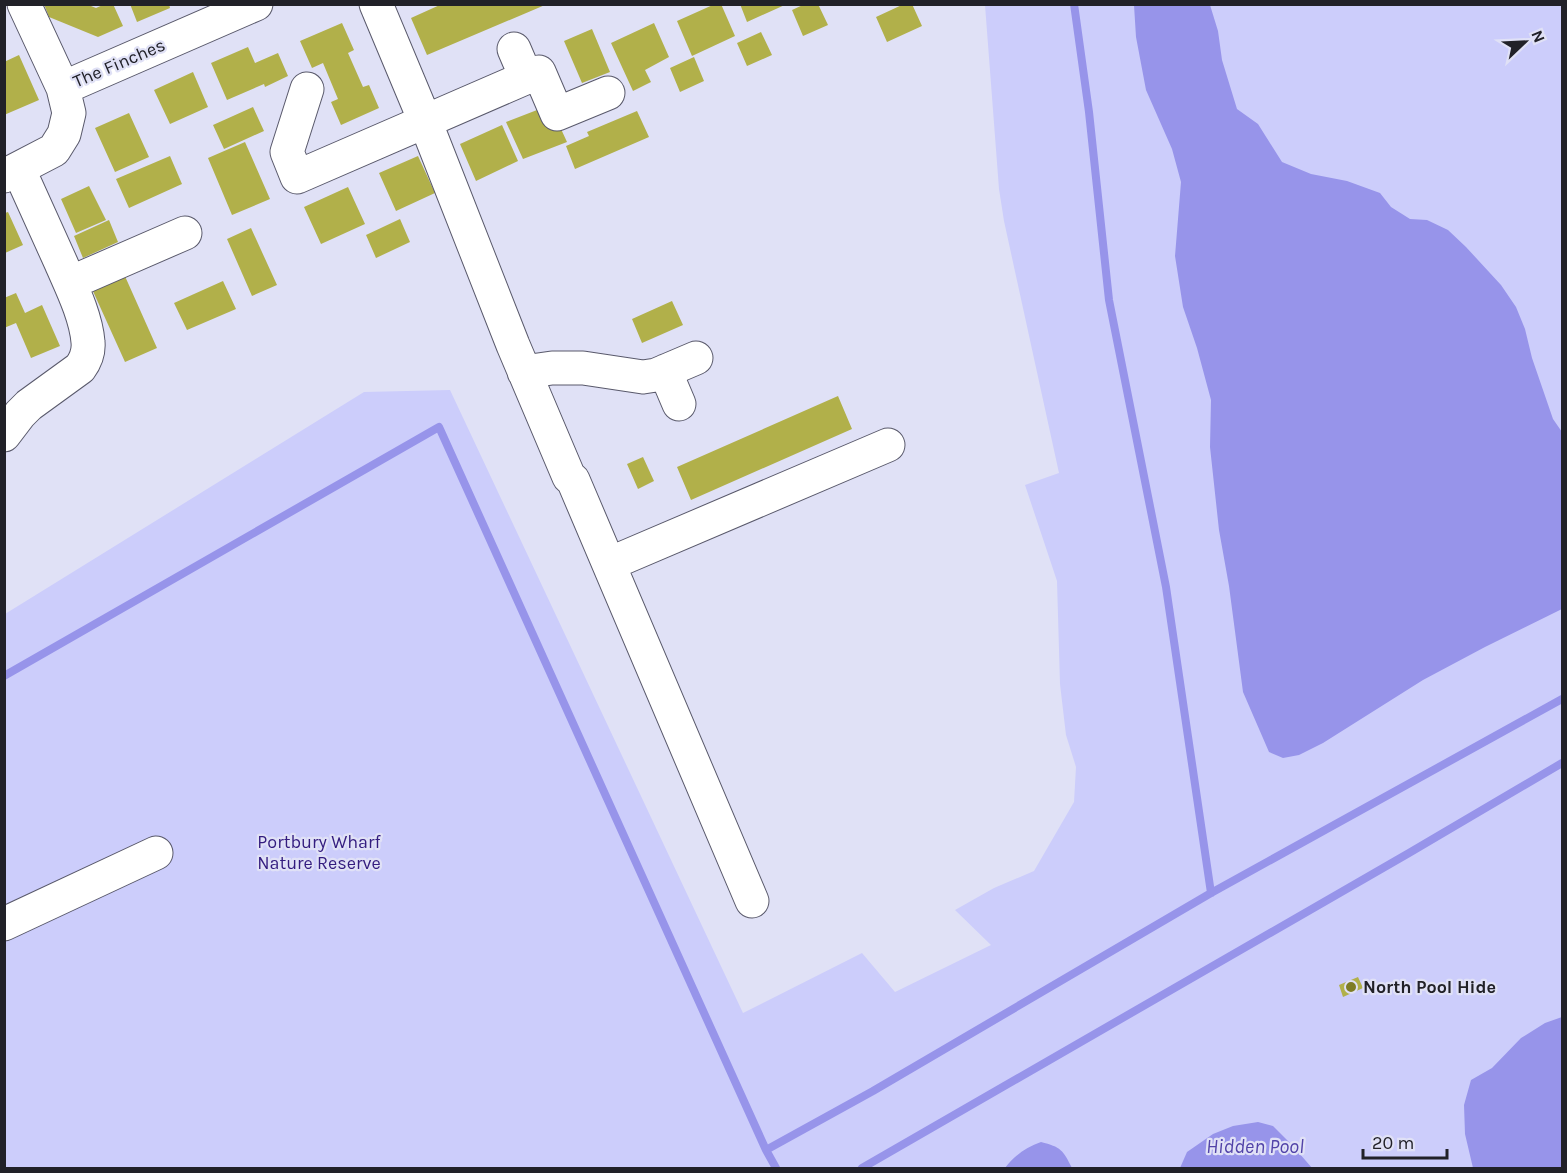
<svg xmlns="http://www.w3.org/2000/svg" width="1567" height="1173" font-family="Karla,sans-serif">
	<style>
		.green { fill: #cccdfb }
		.water { fill: #9794ea }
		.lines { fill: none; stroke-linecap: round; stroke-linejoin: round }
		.stream { stroke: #9794ea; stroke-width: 8 }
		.building { fill: #b1b04a }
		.minor-casing { stroke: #59596b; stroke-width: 35 }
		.minor { stroke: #fff; stroke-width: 33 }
		.poi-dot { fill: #7e7d25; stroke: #e0e1f6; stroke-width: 2 }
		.labels { text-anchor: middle; stroke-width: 4.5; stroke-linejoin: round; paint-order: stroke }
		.street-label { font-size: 18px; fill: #212128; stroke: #e0e1f6 }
		.park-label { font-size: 18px; fill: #331c7f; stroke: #e0e1f6 }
		.poi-label { font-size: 18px; font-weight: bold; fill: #212128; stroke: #e0e1f6; text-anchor: start }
		.water-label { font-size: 20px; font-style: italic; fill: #5143a8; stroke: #e0e1f6 }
	</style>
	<rect width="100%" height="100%" fill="#e0e1f6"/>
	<path class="green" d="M 985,5 L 1562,5 L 1562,1168 L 5,1168 L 5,614 L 364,392 L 450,390 L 743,1013 L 862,953 L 895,992 L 991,945 L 955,910 L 994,888 L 1034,871 L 1074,802 L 1076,767 L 1066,735 L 1060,684 L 1057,581 L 1025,485 L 1059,473 L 1004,221 L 999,189 Z"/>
	<path class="water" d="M 1134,5 L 1210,5 L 1218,31 L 1222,60 L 1237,109 L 1258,124 L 1282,162 L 1311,174 L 1347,181 L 1380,193 L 1391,207 L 1410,219 L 1427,220 L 1448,230 L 1466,247 L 1501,285 L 1516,307 L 1525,329 L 1532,358 L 1553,419 L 1562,432 L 1562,609 L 1485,647 L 1423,680 L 1323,743 L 1299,755 L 1283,758 L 1269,752 L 1243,692 L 1229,586 L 1219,530 L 1210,447 L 1211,400 L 1197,348 L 1183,307 L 1175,256 L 1181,182 L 1172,149 L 1146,90 L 1136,37 Z
		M 1562,1017 L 1562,1168 L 1473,1168 L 1465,1134 L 1464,1105 L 1471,1080 L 1492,1068 L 1521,1038 L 1545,1023 Z
		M 1258,1122 L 1273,1126 L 1293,1146 L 1312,1168 L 1180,1168 L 1187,1152 L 1213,1134 L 1233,1126 Z
		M 1041,1142 C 1061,1147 1063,1150 1072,1168 L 1005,1168 C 1014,1156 1026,1147 1041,1142 Z"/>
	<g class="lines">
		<path class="stream" d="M 1074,4 L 1089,112 L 1109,300 L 1166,587 L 1211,893
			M 4,676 L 439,427 L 766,1150 L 873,1091 L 1211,893 L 1562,699
			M 766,1150 L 776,1168
			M 862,1168 L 1409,853 L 1562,763"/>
	</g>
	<path class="building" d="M 44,4 L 86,4 L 96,8 L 105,4 L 113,4 L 123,26 L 98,37 L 49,17 Z
		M 130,4 L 169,4 L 170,8 L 137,22 Z
		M 442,4 L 545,4 L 545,5 L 427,55 L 411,18 Z
		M 715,4 L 721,4 L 735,36 L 692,56 L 677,21 Z
		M 740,4 L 787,4 L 747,22 Z
		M 805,4 L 818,4 L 828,25 L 803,36 L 792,10 Z
		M 904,4 L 912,4 L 922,26 L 887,42 L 876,17 Z
		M 342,23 L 354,50 L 348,53 L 363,87 L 369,85 L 379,108 L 341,125 L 331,102 L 338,99 L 323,63 L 312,68 L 300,41 Z
		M 654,23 L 669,57 L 645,70 L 651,82 L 633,91 L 611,43 Z
		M 592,29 L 610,72 L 582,83 L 564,41 Z
		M 761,32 L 772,55 L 747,66 L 737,43 Z
		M 248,47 L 255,63 L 278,53 L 288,76 L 265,87 L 264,84 L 227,100 L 211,63 Z
		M 19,55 L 39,100 L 4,115 L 4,62 Z
		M 694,57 L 704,81 L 680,92 L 670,68 Z
		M 193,72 L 208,107 L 170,124 L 154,90 Z
		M 550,105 L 567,142 L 523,159 L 506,122 Z
		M 253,107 L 264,131 L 224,149 L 213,125 Z
		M 637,111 L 649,137 L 575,169 L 566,146 L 589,136 L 587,132 Z
		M 129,113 L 149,157 L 115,172 L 95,128 Z
		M 502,125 L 518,161 L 476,181 L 460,144 Z
		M 245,142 L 270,199 L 232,215 L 208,158 Z
		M 170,156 L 182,184 L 129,208 L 116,179 Z
		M 418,156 L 435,193 L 396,211 L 379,173 Z
		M 89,186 L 106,220 L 76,233 L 61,199 Z
		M 348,187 L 365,224 L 321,244 L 304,207 Z
		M 8,212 L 23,245 L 5,253 L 5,213 Z
		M 400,219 L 410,242 L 376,258 L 366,235 Z
		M 109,220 L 118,242 L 83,258 L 74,236 Z
		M 251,228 L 277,285 L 252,296 L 227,239 Z
		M 124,274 L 157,348 L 125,362 L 92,289 Z
		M 223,281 L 236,309 L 187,330 L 174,303 Z
		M 16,293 L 25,313 L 42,305 L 60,346 L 31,358 L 16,323 L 4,328 L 4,298 Z
		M 672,301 L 683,325 L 642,343 L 632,319 Z
		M 838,396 L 852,429 L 691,500 L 677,467 Z
		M 643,457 L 654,481 L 638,489 L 627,464 Z
		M 1358,977 L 1363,988 L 1343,997 L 1339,985 Z"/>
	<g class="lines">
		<defs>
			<path id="minor" d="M 24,4 L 63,88
				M 376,4 L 425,121 L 513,345 L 569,477 L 573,480 L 752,901
				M 514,49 L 526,77
				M 307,89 L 287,152 L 297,177 L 539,72 L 557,114 L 608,93
				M 4,176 L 54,150 L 64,134 L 69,113 L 63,88 L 256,4
				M 70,283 L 185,233
				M 665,371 L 679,404
				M 524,372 L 552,368 L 583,368 L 643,377 L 656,375 L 696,358
				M 4,435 L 20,414 L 29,405 L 80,368 C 86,360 89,352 88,342 C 86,316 71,286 61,263 C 47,232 33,201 19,170
				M 609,564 L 888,445
				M 4,924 L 156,853"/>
		</defs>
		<use href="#minor" class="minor-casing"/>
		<use href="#minor" class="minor"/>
	</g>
	<circle class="poi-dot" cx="1351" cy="987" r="6"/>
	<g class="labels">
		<g class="street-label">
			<text transform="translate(119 63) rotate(-23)" y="6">The Finches</text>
		</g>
		<g class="park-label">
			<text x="319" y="848">Portbury Wharf<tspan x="319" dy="21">Nature Reserve</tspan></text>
		</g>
		<g class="poi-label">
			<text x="1363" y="993">North Pool Hide</text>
		</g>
		<g class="water-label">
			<text x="1255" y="1153">Hidden Pool</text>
		</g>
	</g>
	<rect width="1567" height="1173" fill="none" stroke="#212128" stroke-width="12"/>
	<g transform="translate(1525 42) rotate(67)" stroke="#e0e1f6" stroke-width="4.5" paint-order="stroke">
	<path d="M0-4.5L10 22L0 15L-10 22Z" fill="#212128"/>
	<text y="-9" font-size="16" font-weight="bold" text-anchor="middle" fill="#212128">N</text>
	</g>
	<path d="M1363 1149v9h84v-9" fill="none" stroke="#212128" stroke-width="3"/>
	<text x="1372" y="1149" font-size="18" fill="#212128" stroke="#e0e1f6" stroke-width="4.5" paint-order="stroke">20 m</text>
</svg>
